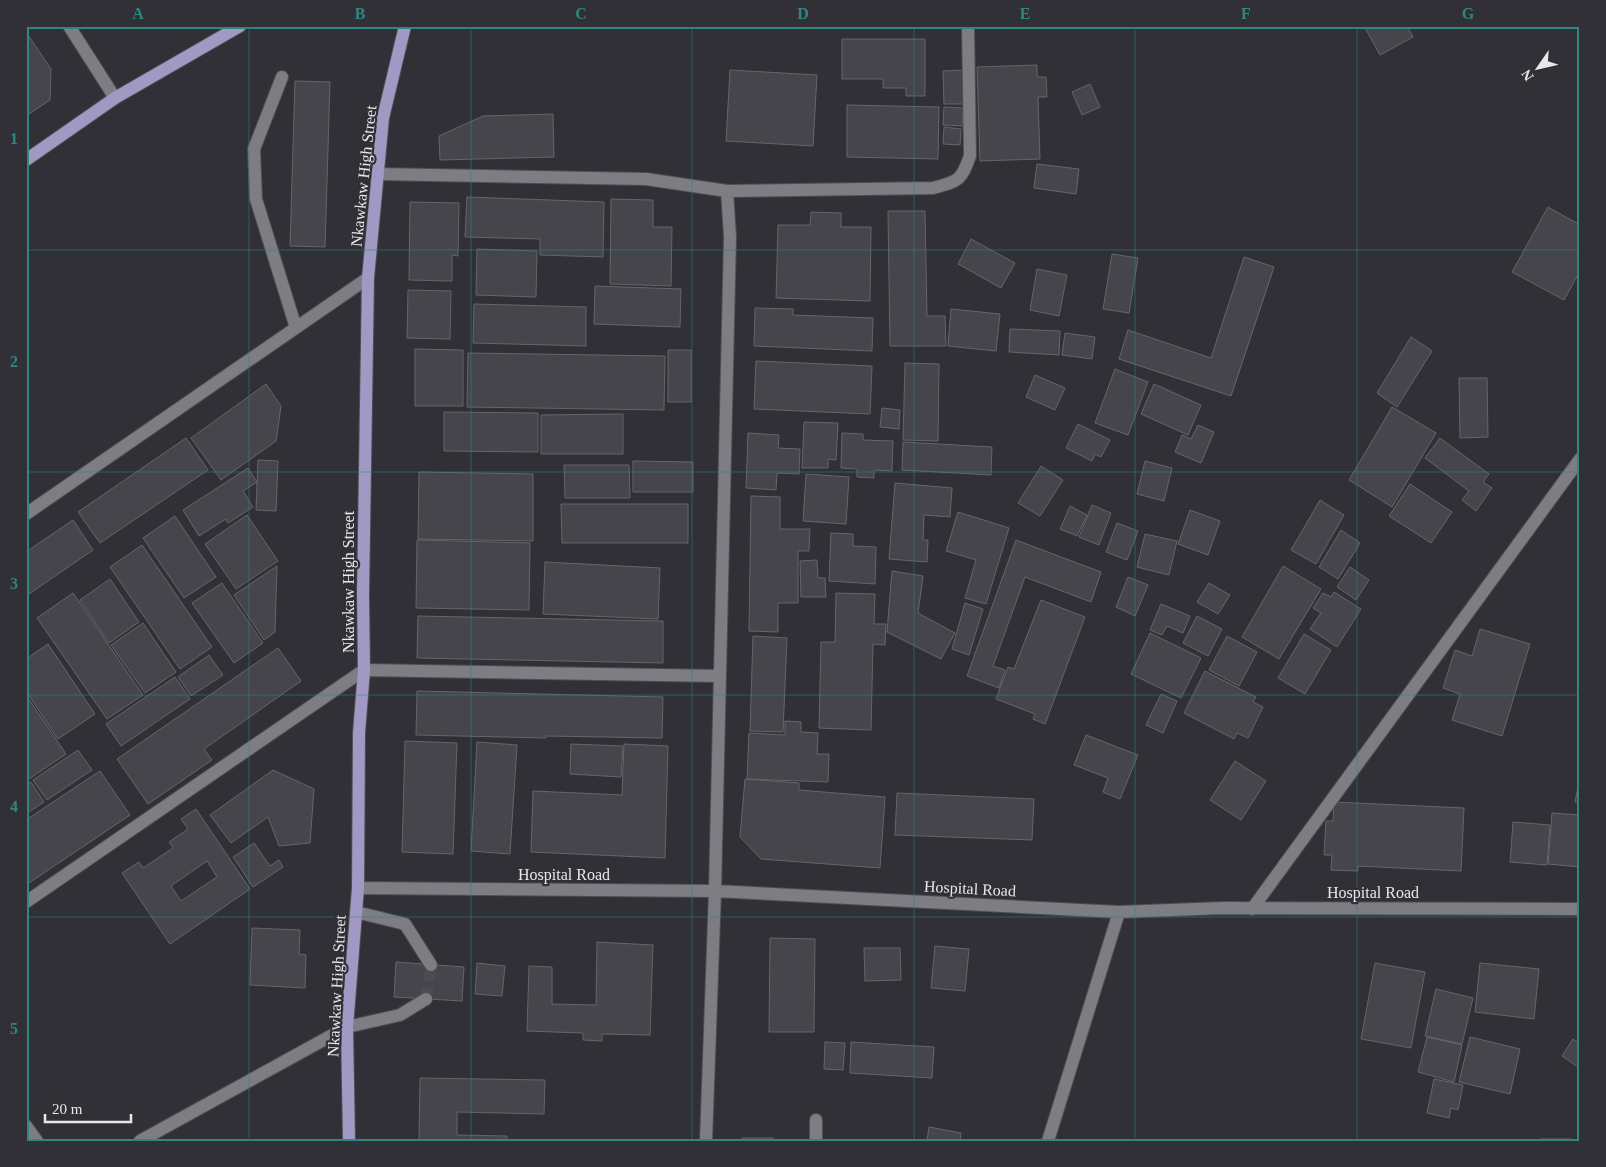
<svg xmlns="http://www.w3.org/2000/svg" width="1606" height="1167" font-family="Georgia,serif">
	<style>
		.building { fill: #46454b; stroke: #66656b; fill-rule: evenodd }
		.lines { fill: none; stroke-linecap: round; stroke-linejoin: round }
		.minor-tunnel { stroke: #4c4b51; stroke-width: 12; stroke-dasharray: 12 6; stroke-linecap: butt }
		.minor-casing { stroke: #4f4e53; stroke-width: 14 }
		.major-casing { stroke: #4f4e53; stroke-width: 14 }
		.minor { stroke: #7e7d84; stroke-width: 12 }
		.major { stroke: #a199c3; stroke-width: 12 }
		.grid { fill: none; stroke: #308781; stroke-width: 1; stroke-opacity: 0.55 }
		.labels { text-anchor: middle; stroke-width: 4.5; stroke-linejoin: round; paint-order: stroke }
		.street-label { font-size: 16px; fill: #e8e7eb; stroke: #313036 }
		.neatline { fill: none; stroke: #308781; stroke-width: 2 }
		.grid-label { font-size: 16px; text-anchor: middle; font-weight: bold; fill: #308781 }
	</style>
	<rect width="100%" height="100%" fill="#313036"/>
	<path class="building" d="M 1364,26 L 1407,26 L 1413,37 L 1380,55 Z
		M 26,32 L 51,69 L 50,100 L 26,116 Z
		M 842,39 L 925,39 L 925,96 L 906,96 L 906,88 L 883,88 L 883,79 L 842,79 Z
		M 1037,65 L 1037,77 L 1046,77 L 1047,97 L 1038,97 L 1040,159 L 980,161 L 977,67 Z
		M 730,70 L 817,75 L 813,146 L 726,141 Z
		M 964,70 L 965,104 L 944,104 L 943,71 Z
		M 295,81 L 330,82 L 325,247 L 290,246 Z
		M 1090,84 L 1100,107 L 1082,115 L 1072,92 Z
		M 847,105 L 939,107 L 938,159 L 847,157 Z
		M 944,107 L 963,108 L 962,126 L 943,125 Z
		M 553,114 L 554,157 L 440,160 L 439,136 L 483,116 Z
		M 944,127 L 961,129 L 960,145 L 943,144 Z
		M 1037,164 L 1079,169 L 1076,194 L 1034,188 Z
		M 467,197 L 604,202 L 603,257 L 540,255 L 540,239 L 465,237 Z
		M 611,199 L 653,200 L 653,227 L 672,227 L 671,286 L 610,284 Z
		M 410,202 L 459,203 L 458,256 L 452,255 L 452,281 L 409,280 Z
		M 1548,207 L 1580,225 L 1580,271 L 1564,300 L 1512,272 Z
		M 888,211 L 925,211 L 927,316 L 945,316 L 946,346 L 890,346 Z
		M 811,212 L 841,213 L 841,227 L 871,227 L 870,301 L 776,298 L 778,225 L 810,225 Z
		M 971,239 L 1015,263 L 1001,288 L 958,264 Z
		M 477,249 L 537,251 L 536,297 L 476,295 Z
		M 1112,254 L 1138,258 L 1129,313 L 1103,309 Z
		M 1244,257 L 1274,267 L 1231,396 L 1119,359 L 1128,330 L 1211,358 Z
		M 1037,269 L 1067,275 L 1059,316 L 1030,310 Z
		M 595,286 L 681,289 L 680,327 L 594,324 Z
		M 408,290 L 451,291 L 450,339 L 407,338 Z
		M 474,304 L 586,307 L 586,346 L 473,343 Z
		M 755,308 L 793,309 L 793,315 L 873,318 L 872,351 L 754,346 Z
		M 951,309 L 1000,314 L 996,351 L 948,346 Z
		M 1010,329 L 1060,331 L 1059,355 L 1009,352 Z
		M 1065,333 L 1095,337 L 1092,359 L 1062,355 Z
		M 1411,337 L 1432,351 L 1397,407 L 1377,393 Z
		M 415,349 L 463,350 L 463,406 L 415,406 Z
		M 668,350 L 691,350 L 691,402 L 668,402 Z
		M 468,353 L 665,356 L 664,410 L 467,407 Z
		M 756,361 L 872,366 L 870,414 L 754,409 Z
		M 905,363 L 939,364 L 938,441 L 903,440 Z
		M 1115,369 L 1148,382 L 1128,435 L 1095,423 Z
		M 1035,375 L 1065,388 L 1055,410 L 1026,397 Z
		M 1459,378 L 1487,378 L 1488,437 L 1460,438 Z
		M 266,384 L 281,406 L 276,441 L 221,480 L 191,438 Z
		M 1154,384 L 1201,405 L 1188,435 L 1141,414 Z
		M 1392,407 L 1436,433 L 1392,507 L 1349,480 Z
		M 882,408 L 900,410 L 899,429 L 880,427 Z
		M 444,412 L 538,413 L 538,452 L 444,451 Z
		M 623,414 L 623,454 L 541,454 L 541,415 Z
		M 804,422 L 838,423 L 836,460 L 828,459 L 828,468 L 802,468 Z
		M 1078,424 L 1110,440 L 1101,457 L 1095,454 L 1092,461 L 1066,448 Z
		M 1198,425 L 1214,432 L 1201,463 L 1175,452 L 1182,435 L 1191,439 Z
		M 748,433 L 779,435 L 778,448 L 800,449 L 799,474 L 777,473 L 776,490 L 746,488 Z
		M 842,433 L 863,434 L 863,440 L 893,441 L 892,471 L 874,470 L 874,478 L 857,477 L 857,469 L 841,468 Z
		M 186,438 L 208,470 L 100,543 L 78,512 Z
		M 1440,438 L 1489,474 L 1483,482 L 1492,488 L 1476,511 L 1462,500 L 1469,491 L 1425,458 Z
		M 903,442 L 992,447 L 991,475 L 902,470 Z
		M 258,460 L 278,461 L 276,511 L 256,510 Z
		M 633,461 L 693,462 L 693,492 L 633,492 Z
		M 1145,461 L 1172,468 L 1164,501 L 1137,494 Z
		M 564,465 L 629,465 L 630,498 L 565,498 Z
		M 1041,466 L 1063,480 L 1040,516 L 1018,503 Z
		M 248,468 L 257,482 L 243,491 L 253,507 L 228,523 L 226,519 L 199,536 L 183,510 Z
		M 419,472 L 533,474 L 533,541 L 418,539 Z
		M 806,474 L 849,477 L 846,524 L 803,521 Z
		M 895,483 L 952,488 L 950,517 L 924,515 L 923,540 L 928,540 L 927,562 L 889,559 Z
		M 1410,484 L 1452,512 L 1431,543 L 1389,516 Z
		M 751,496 L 780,497 L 780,529 L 810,529 L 809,551 L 798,551 L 798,603 L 778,603 L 778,632 L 749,631 Z
		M 1320,500 L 1344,515 L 1316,564 L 1291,550 Z
		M 561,504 L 688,504 L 688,543 L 562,543 Z
		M 1092,505 L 1111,513 L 1099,545 L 1079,537 Z
		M 1070,506 L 1087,515 L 1077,536 L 1060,529 Z
		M 1190,510 L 1220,521 L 1208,555 L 1178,544 Z
		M 958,512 L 1009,528 L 986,604 L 965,598 L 976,560 L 946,551 Z
		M 247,515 L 278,561 L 236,589 L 205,544 Z
		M 175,516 L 216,577 L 184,598 L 143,538 Z
		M 73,520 L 93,550 L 26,596 L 26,552 Z
		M 1117,523 L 1138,531 L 1127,560 L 1106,552 Z
		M 1341,530 L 1360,543 L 1338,579 L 1319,567 Z
		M 831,533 L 853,534 L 853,546 L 876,547 L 875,584 L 829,581 Z
		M 1145,534 L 1177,541 L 1169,575 L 1137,567 Z
		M 417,540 L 530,543 L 529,610 L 416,608 Z
		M 1016,540 L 1101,572 L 1091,602 L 1025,577 L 993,666 L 1005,670 L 999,688 L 967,676 Z
		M 142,545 L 212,647 L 180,669 L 110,567 Z
		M 817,560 L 818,578 L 825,578 L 826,597 L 801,597 L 800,561 Z
		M 545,562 L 660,568 L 658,619 L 543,614 Z
		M 277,566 L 275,632 L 264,640 L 234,595 Z
		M 1283,566 L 1321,589 L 1279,659 L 1242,637 Z
		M 1350,567 L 1369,580 L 1356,600 L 1337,587 Z
		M 892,571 L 923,576 L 918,613 L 955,633 L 941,659 L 887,632 Z
		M 1128,577 L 1148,585 L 1135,616 L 1116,607 Z
		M 110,579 L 139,622 L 109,643 L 80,600 Z
		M 222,583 L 263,643 L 234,663 L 192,603 Z
		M 1209,583 L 1230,595 L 1218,614 L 1197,602 Z
		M 1334,592 L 1361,609 L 1337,647 L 1310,629 L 1321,613 L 1313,608 L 1323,593 L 1331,597 Z
		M 73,593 L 143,695 L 107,719 L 37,618 Z
		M 836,593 L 875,594 L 874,624 L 886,624 L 885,645 L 873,644 L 871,730 L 819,728 L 821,642 L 835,642 Z
		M 1041,600 L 1085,617 L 1045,724 L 1033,719 L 1035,714 L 996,699 L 1008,667 L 1014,669 Z
		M 965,603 L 983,609 L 969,655 L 952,649 Z
		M 1161,604 L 1190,616 L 1183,633 L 1167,626 L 1162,635 L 1150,630 Z
		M 418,616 L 663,621 L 663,663 L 417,658 Z
		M 1197,616 L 1222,629 L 1208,656 L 1183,643 Z
		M 143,623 L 176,672 L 145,693 L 111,645 Z
		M 1480,629 L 1530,644 L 1502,736 L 1452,720 L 1460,694 L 1443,688 L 1455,650 L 1472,656 Z
		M 1150,633 L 1201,658 L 1181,698 L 1131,674 Z
		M 1304,634 L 1331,650 L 1305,694 L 1278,678 Z
		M 753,636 L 787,638 L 783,732 L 750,731 Z
		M 1227,636 L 1257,652 L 1239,686 L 1209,670 Z
		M 48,644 L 95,714 L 58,739 L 26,691 L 26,659 Z
		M 278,648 L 301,681 L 204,749 L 212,760 L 148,804 L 117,759 Z
		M 209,655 L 223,675 L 191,696 L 178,677 Z
		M 1205,671 L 1256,697 L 1253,702 L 1263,707 L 1248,738 L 1237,733 L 1234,739 L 1184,713 Z
		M 175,677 L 190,699 L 121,746 L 106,724 Z
		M 417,691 L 663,697 L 662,738 L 546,736 L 546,738 L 416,735 Z
		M 1161,694 L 1177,701 L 1163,733 L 1146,725 Z
		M 26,695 L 66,754 L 26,781 Z
		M 785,721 L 801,722 L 801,732 L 818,733 L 817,754 L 829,754 L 828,782 L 747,779 L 749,733 L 785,735 Z
		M 1086,735 L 1138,755 L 1120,799 L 1103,792 L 1108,778 L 1074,765 Z
		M 405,741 L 457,743 L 453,854 L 402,852 Z
		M 477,742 L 517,745 L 510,854 L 471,851 Z
		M 571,744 L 623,746 L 621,777 L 570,774 Z
		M 624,744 L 668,746 L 665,858 L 531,852 L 533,791 L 622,795 Z
		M 78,750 L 92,770 L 47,800 L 33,780 Z
		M 1235,761 L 1266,781 L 1241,820 L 1210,800 Z
		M 273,770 L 314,789 L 310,843 L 279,846 L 268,817 L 231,843 L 210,815 Z
		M 100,771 L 130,815 L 26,885 L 26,820 Z
		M 1580,777 L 1580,803 L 1575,802 Z
		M 745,779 L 799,783 L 799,790 L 885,797 L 880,868 L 761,859 L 740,837 Z
		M 31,782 L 44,802 L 26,814 L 26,785 Z
		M 897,793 L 1034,799 L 1032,840 L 895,835 Z
		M 1334,802 L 1464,808 L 1461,871 L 1358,866 L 1358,871 L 1331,870 L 1332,855 L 1324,855 L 1326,821 L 1333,821 Z
		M 196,809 L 250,889 L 170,944 L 122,873 L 139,862 L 143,868 L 173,848 L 169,842 L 188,829 L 181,819 ZM 207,861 L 217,877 L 181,901 L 171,886 Z
		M 1552,813 L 1580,815 L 1580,867 L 1548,864 Z
		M 1513,822 L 1550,825 L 1547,865 L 1510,862 Z
		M 254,843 L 270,866 L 279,860 L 283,867 L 253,887 L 233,857 Z
		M 252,928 L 300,930 L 299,954 L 306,955 L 305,988 L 250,985 Z
		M 770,938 L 815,939 L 814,1032 L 769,1032 Z
		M 597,942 L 653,945 L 650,1035 L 602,1034 L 602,1041 L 583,1040 L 583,1033 L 527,1031 L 529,966 L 552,967 L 552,1004 L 596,1005 Z
		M 935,946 L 969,949 L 965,991 L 931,988 Z
		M 864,948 L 900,948 L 901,980 L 865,981 Z
		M 396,962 L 464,967 L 462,1001 L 394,997 Z
		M 477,963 L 505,966 L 502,996 L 475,994 Z
		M 1375,963 L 1425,972 L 1411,1048 L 1361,1039 Z
		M 1480,963 L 1539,969 L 1534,1019 L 1475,1012 Z
		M 1436,989 L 1473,998 L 1462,1044 L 1425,1036 Z
		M 1427,1037 L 1462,1045 L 1454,1082 L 1418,1072 Z
		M 1470,1037 L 1520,1049 L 1510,1094 L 1459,1082 Z
		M 1573,1039 L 1580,1044 L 1580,1064 L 1578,1067 L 1562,1056 Z
		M 825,1042 L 845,1043 L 843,1070 L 824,1069 Z
		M 851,1042 L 934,1047 L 932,1078 L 850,1073 Z
		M 420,1078 L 545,1080 L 544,1114 L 457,1112 L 457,1135 L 507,1136 L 507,1141 L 419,1141 Z
		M 1434,1079 L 1463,1085 L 1458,1110 L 1451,1108 L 1449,1118 L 1427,1113 Z
		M 929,1127 L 961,1133 L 960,1141 L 927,1141 Z
		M 742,1138 L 773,1138 L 773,1141 L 742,1141 Z
		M 1540,1139 L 1571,1139 L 1571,1141 L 1540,1141 Z"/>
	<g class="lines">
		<path class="minor-tunnel" d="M 426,999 L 431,965"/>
		<defs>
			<path id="minor" d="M 69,26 L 115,98
				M 282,77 L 254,149 L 256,199 L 296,328
				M 378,174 L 646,179 L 727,191 L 730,237 L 715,891 L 706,1141
				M 727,191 L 933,188 C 959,181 961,181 970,156 L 968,26
				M 26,514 L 368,278
				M 358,888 L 715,891 L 1119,912 L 1223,908 L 1580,909
				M 26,902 L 364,670 L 720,676
				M 1252,909 L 1580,459
				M 356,912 L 405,924 L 431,965
				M 26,1126 L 37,1141
				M 140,1141 L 347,1027 L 400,1015 L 426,999
				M 816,1141 L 816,1120
				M 1048,1141 L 1119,912"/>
			<path id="major" d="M 26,160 L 115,98 L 240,26
				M 349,1141 L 347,1027 L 358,888 L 359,733 L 364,670 L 363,595 L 368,278 L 383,118 L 405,26"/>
		</defs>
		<use href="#minor" class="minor-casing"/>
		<use href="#major" class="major-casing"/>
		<use href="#minor" class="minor"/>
		<use href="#major" class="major"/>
	</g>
	<path class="grid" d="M 249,26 L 249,1141M 471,26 L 471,1141M 692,26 L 692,1141M 914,26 L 914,1141M 1135,26 L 1135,1141M 1357,26 L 1357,1141M 26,250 L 1580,250M 26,472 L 1580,472M 26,695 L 1580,695M 26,917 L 1580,917"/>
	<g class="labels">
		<g class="street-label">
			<text transform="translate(363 176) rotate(-84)" y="6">Nkawkaw High Street</text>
			<text transform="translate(348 582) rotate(-90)" y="6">Nkawkaw High Street</text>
			<text x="564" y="880">Hospital Road</text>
			<text transform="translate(970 888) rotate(3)" y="6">Hospital Road</text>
			<text x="1373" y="898">Hospital Road</text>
			<text transform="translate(336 986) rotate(-87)" y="6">Nkawkaw High Street</text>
		</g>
	</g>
	<rect width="1606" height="1167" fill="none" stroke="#313036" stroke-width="55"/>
	<g transform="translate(1538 68) rotate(236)" stroke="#313036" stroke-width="4" paint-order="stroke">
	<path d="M0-4L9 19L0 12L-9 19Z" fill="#e8e7eb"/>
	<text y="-8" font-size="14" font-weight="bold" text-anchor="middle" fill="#e8e7eb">N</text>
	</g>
	<path d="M45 1114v8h86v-8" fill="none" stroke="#e8e7eb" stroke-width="2.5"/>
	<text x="52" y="1114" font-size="15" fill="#e8e7eb" stroke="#313036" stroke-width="4" paint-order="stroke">20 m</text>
	<rect x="28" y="28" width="1550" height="1112" class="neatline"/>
	<g class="grid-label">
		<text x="138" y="19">A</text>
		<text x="360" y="19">B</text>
		<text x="581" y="19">C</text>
		<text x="803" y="19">D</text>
		<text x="1025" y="19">E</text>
		<text x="1246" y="19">F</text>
		<text x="1468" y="19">G</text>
		<text x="14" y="144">1</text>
		<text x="14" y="367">2</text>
		<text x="14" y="589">3</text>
		<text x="14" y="812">4</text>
		<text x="14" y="1034">5</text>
	</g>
</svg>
